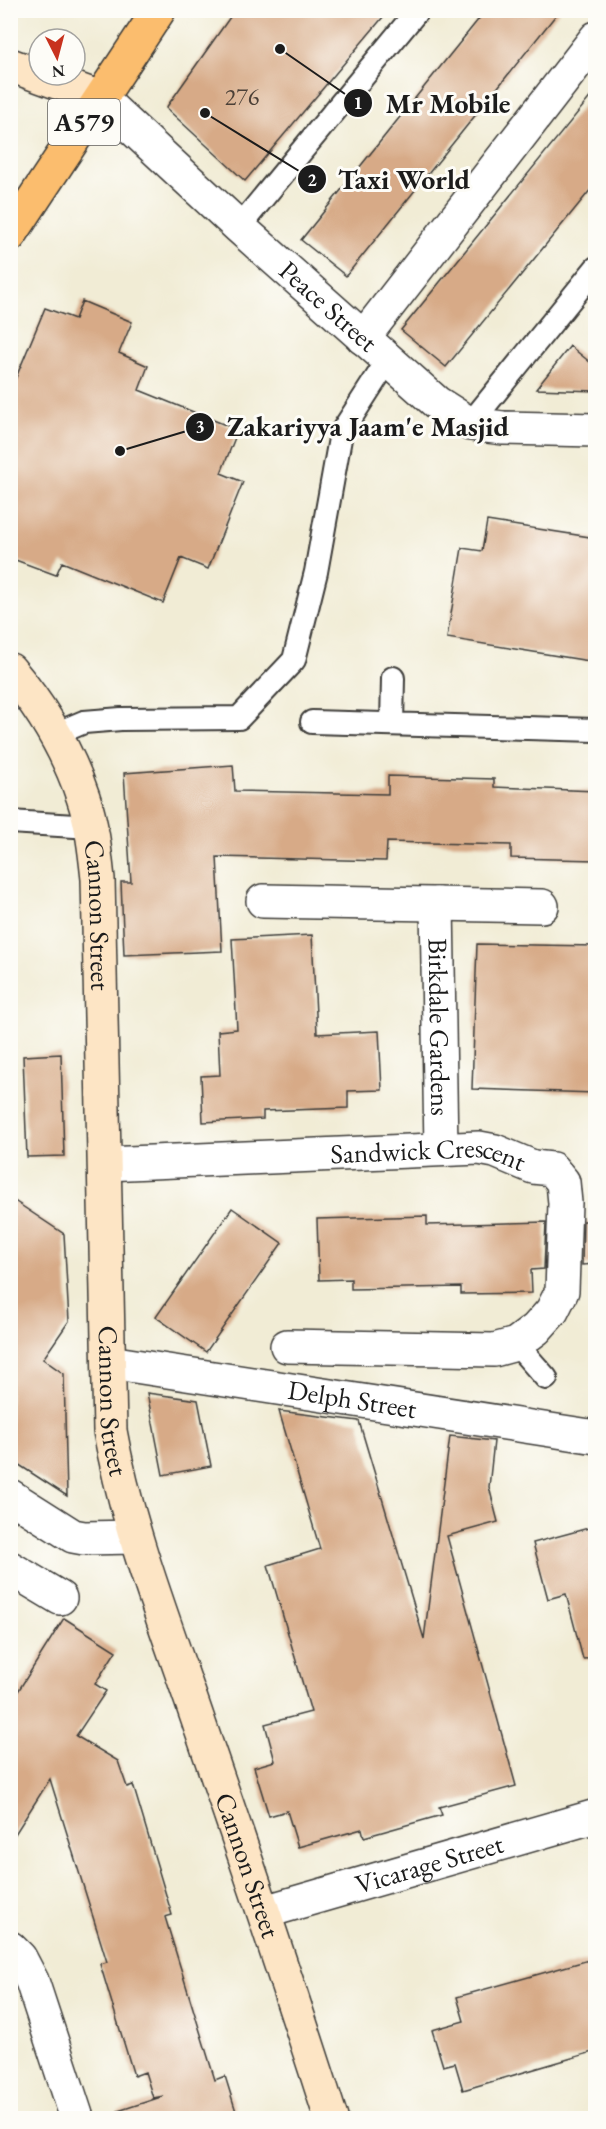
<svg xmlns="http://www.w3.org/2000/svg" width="606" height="2129" font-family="'EB Garamond',serif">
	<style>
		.building { fill: #d7aa87 }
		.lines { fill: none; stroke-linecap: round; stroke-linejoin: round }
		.lane-casing { stroke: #3c3b38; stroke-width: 26 }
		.street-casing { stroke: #3c3b38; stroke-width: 36 }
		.secondary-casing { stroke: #3c3b38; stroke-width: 36 }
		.primary-casing { stroke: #3c3b38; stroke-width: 36 }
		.lane { stroke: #fff; stroke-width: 22 }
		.street { stroke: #fff; stroke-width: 33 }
		.secondary { stroke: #fde5c5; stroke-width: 33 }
		.primary { stroke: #fbbd6e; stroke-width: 33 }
		.labels { text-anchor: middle; stroke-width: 6; stroke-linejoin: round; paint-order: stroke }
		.number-label { font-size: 24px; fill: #4b4037 }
		.shield { fill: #fdfcf7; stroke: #605f5e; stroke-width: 1.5 }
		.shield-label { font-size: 26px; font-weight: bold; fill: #1c1c1c }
		.street-label { font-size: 27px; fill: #1c1c1c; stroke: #fdfcf7 }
		.leader { fill: none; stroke: #1c1c1c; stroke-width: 2 }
		.callout-dot { fill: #1c1c1c; stroke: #fdfcf7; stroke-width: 2 }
		.mark-label { font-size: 18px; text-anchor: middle; font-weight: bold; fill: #fff }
		.callout-label { font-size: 28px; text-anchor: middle; font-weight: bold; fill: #1c1c1c; stroke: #fdfcf7; stroke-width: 6; stroke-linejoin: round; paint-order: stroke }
	</style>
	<rect width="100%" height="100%" fill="#fdfcf7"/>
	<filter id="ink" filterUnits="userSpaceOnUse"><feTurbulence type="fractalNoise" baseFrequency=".0167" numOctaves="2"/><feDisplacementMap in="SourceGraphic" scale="12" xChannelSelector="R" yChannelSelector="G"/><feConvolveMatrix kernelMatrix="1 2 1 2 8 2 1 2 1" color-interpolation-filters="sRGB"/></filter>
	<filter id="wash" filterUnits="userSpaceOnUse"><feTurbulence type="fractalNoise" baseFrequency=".008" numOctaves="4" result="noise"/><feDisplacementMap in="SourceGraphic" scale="24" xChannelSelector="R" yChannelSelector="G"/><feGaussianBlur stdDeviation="1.35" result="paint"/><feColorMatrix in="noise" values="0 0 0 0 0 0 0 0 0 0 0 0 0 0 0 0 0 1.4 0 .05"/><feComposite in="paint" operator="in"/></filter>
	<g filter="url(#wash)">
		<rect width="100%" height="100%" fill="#f1ecd5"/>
		<g id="blocks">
			<path class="building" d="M 235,10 L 389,10 L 245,181 L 166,108 Z
				M 486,10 L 560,10 L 346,276 L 301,240 Z
				M 596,90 L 596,183 L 446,367 L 401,330 Z
				M 82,301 L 132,322 L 119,353 L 148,366 L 139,390 L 238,430 L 221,473 L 243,482 L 208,569 L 181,558 L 163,603 L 62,562 L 56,575 L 10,558 L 10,392 L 45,308 L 75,319 Z
				M 570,346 L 596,367 L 596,391 L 536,389 Z
				M 487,521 L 596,538 L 596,662 L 447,638 L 462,548 L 482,551 Z
				M 233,765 L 235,791 L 388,794 L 388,776 L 494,779 L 494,787 L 596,791 L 596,860 L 511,858 L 511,845 L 387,842 L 386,861 L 217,857 L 222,951 L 124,955 L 121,882 L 131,882 L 124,773 Z
				M 312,935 L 317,1034 L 379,1031 L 382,1090 L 348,1091 L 348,1108 L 263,1111 L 263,1119 L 203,1122 L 201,1076 L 220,1075 L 218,1031 L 237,1029 L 232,939 Z
				M 477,944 L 596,946 L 596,1093 L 472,1089 Z
				M 61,1054 L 64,1156 L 27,1157 L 23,1056 Z
				M 10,1198 L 64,1234 L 69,1321 L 43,1359 L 64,1374 L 67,1496 L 10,1459 Z
				M 232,1208 L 282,1243 L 206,1352 L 156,1317 Z
				M 427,1216 L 427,1225 L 546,1222 L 544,1269 L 531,1270 L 532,1293 L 461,1294 L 461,1287 L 351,1289 L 351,1279 L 319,1280 L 317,1219 Z
				M 583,1221 L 596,1221 L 596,1264 L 582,1265 Z
				M 147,1393 L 198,1400 L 211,1466 L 163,1475 Z
				M 279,1411 L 359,1421 L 424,1639 L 450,1436 L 494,1441 L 489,1487 L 498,1522 L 447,1536 L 516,1786 L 439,1807 L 442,1815 L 364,1837 L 362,1829 L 298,1847 L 287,1811 L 269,1816 L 254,1767 L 275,1761 L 265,1724 L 311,1712 L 268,1565 L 320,1549 Z
				M 596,1526 L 596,1658 L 583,1659 L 566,1594 L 548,1599 L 533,1543 Z
				M 64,1618 L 116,1651 L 95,1684 L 106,1691 L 76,1736 L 118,1761 L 127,1787 L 133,1785 L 172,1915 L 165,1917 L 215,2080 L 225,2076 L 238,2118 L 119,2118 L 118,2111 L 164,2096 L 153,2098 L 145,2072 L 134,2076 L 100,1964 L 107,1962 L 50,1779 L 10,1842 L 10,1704 Z
				M 596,1958 L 596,2051 L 463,2090 L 455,2063 L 443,2066 L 432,2030 L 464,2021 L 457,1997 Z"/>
		</g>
	</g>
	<g filter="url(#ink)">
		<use href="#blocks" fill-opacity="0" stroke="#3c3b38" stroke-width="1.5"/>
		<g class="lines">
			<defs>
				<path id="lane" d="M 239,227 L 418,10
					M 470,424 L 596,268
					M 312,722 L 596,730
					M 392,724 L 393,678
					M 53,735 L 84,722 L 121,719 L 239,718 L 294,660 L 316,572 L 341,433 L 388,360
					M 10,822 L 91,827
					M 516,1344 L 546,1378"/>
				<g id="street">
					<path id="s1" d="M 100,98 L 239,227 L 437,403 L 470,424 L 503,428 L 596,430"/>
					<path d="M 363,338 L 596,38"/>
					<path d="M 263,901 L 542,906"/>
					<path id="s2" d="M 437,904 L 441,1149"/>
					<path id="s3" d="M 105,1164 L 479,1148 L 495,1151 L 533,1167 L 552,1169 L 563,1182 L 565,1203 L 562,1291 L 552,1311 L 536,1329 L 516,1344 L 494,1350 L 287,1346"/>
					<path id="s4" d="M 109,1362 L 596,1437"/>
					<path d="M 10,1496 L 73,1536 L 84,1538 L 135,1537"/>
					<path d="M 10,1568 L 60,1598"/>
					<path id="s5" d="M 264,1912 L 596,1816"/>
					<path d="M 10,1948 L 20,1958 L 32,1981 L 77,2118"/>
				</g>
				<g id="secondary">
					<path d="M 10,65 L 100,98"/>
					<path id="s6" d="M 10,670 C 41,707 68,752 83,797 C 92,823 95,851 98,879 L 110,1431 C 128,1532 167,1628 200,1726 C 245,1856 289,1987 331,2118"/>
				</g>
				<path id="primary" d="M 10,235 L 159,10"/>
			</defs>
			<use href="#lane" class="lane-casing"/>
			<use href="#street" class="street-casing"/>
			<use href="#secondary" class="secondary-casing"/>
			<use href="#primary" class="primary-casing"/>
			<use href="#lane" class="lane"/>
			<use href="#street" class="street"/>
			<use href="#secondary" class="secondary"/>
			<use href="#primary" class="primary"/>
		</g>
	</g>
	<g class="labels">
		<g class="number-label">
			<text x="242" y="105">276</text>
		</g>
		<rect class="shield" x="48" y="99" width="72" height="46" rx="4.5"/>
		<g class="shield-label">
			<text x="84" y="131">A579</text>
		</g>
		<g class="street-label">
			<text dy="9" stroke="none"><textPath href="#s1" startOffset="309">Peace Street</textPath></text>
			<text dy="9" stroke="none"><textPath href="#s6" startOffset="267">Cannon Street</textPath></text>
			<text dy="9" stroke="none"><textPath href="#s2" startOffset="123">Birkdale Gardens</textPath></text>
			<text dy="9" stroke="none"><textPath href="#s3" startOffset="324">Sandwick Crescent</textPath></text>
			<text dy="9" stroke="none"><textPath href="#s4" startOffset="246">Delph Street</textPath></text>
			<text dy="9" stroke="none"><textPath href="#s6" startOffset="753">Cannon Street</textPath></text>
			<text dy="9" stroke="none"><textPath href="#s5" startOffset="172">Vicarage Street</textPath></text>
			<text dy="9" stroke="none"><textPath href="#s6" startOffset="1239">Cannon Street</textPath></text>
		</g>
	</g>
	<path class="leader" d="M280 49L358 103M205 113L312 179M120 451L200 427"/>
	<g class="callout-dot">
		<circle cx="280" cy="49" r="6"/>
		<circle cx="205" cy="113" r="6"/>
		<circle cx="120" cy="451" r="6"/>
		<circle cx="358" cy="103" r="15"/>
		<circle cx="312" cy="179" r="15"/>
		<circle cx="200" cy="427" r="15"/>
	</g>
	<g class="mark-label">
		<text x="358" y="109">1</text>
		<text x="312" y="186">2</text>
		<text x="200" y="433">3</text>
	</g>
	<g class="callout-label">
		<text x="448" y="113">Mr Mobile</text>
		<text x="404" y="189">Taxi World</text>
		<text x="368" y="436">Zakariyya Jaam'e Masjid</text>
	</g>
	<rect width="606" height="2129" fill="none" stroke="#fdfcf7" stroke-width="36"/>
	<g transform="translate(57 57) rotate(174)"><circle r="28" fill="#fdfcf7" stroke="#a3a29f" stroke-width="1.5"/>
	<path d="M0-4.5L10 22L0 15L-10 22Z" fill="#c8321e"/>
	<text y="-9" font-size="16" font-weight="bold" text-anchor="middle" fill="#1c1c1c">N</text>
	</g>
</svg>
